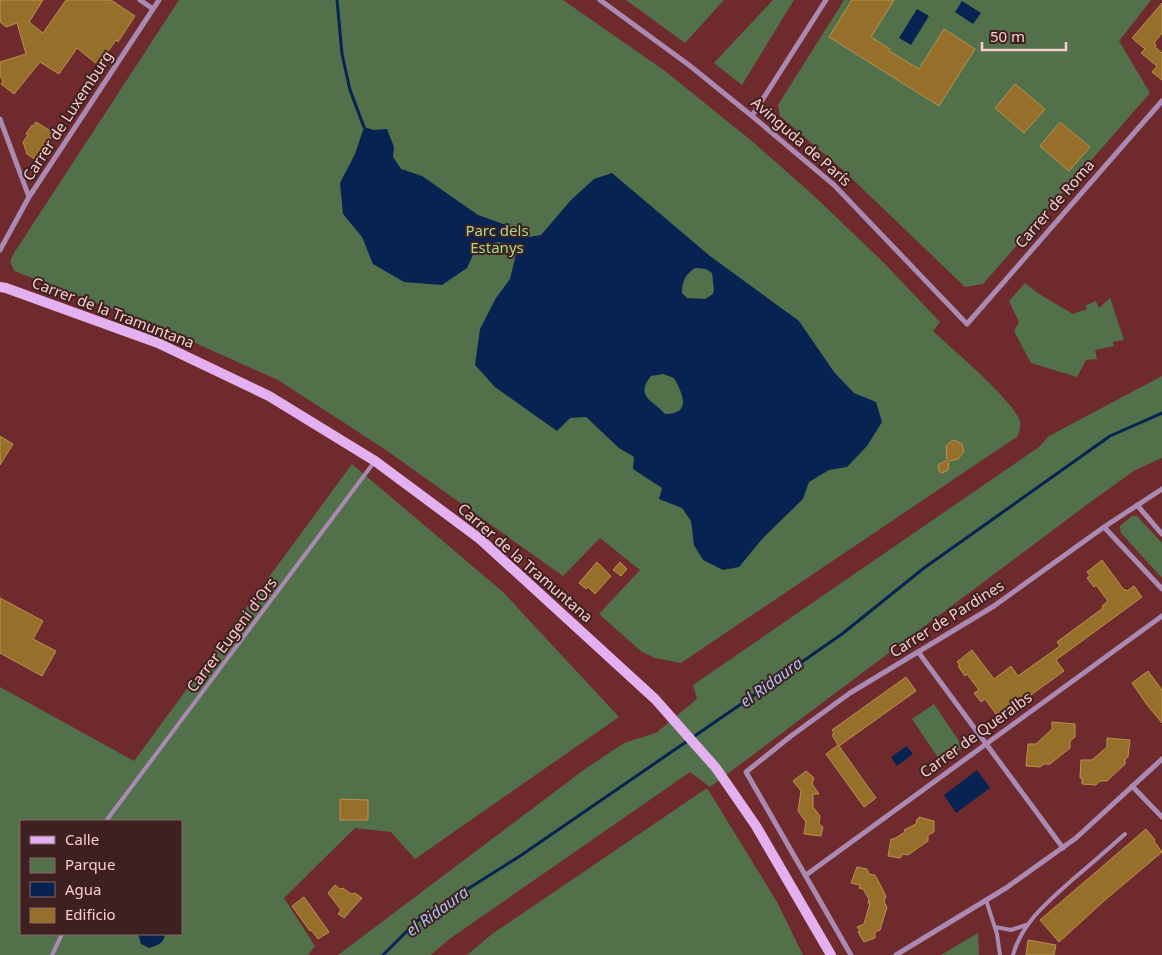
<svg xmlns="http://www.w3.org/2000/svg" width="1162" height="955" font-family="'Noto Sans',sans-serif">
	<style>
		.green { fill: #52714b; fill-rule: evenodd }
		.water { fill: #062352; fill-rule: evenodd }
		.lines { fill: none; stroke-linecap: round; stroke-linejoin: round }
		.stream { stroke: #062352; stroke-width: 3 }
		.building { fill: #96702a; stroke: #b9924e }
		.service { stroke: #aa8ab2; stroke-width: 4 }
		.minor { stroke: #aa8ab2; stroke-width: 5 }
		.secondary { stroke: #e3b0f0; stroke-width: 10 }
		.labels { text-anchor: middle; stroke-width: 4; stroke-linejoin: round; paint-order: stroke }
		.street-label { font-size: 15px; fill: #f9cecd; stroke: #3f2020 }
		.park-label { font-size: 15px; fill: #9fde91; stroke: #3f2020 }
		.water-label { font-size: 16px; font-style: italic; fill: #a6c4f2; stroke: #3f2020 }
	</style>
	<rect width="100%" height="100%" fill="#6f2a2e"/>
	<path class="green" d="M 179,0 L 563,0 L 665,71 L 753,142 L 812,194 L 883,262 L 940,322 L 933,331 C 950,347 1015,402 1020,421 C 1021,426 1019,431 1018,436 L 681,663 L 655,658 L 642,652 L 599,614 L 640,570 L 600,538 L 563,576 L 383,448 L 278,380 L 164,329 L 14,271 L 10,261 L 14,253 Z
		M 626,0 L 724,0 L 685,43 Z
		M 773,0 L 794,0 L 742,85 L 714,63 Z
		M 844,0 L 1151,0 L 1119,41 L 1150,93 L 983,284 L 965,287 L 843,170 L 780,116 L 778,105 Z
		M 1025,283 L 1039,294 L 1073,314 L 1087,309 L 1086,305 L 1096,301 L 1099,308 L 1110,298 L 1124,340 L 1113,342 L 1114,346 L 1095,350 L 1097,359 L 1086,360 L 1077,377 L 1031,363 L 1014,331 L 1019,322 L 1009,301 Z
		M 1162,376 L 1162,458 L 1135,470 L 1085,506 L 710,787 L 690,772 L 448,940 L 431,955 L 338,955 L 585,769 L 624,743 L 656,733 L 697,699 L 693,685 L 1039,447 L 1049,436 Z
		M 352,464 L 503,592 L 619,717 L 415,859 L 391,832 L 355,828 L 284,898 L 315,946 L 308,955 L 0,955 L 0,687 L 134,761 ZM 21,821 L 181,821 L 181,934 L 21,934 Z
		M 1132,516 L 1137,516 L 1162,543 L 1162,578 L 1121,533 L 1120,526 Z
		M 934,704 L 963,747 L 941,762 L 912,719 Z
		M 707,788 L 777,902 L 803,955 L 467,955 L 492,934 Z
		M 978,933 L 979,955 L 941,955 Z"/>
	<path class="water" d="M 962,1 L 981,13 L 973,24 L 955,12 Z
		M 917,9 L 929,16 L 911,45 L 899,38 Z
		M 364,127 L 374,130 L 387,129 L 394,147 L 393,157 L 401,169 L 422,176 L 478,215 L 506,225 L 523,238 L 541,235 L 571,200 L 594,179 L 612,173 L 710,256 L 799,321 L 834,372 L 854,393 L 876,402 L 882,422 L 867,446 L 847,467 L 829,470 L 809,482 L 803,499 L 763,538 L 739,567 L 723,570 L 703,560 L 694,545 L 691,521 L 682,508 L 659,499 L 662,488 L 633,469 L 634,457 L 619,448 L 586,417 L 570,418 L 557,431 L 495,387 L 475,365 L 480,329 L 496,298 L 510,279 L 516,254 L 509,244 L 498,242 L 476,248 L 467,268 L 442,285 L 404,282 L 373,264 L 362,237 L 343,214 L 340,183 L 355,154 ZM 695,268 L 706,269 L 712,273 L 714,290 L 713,294 L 705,299 L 687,298 L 682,293 C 682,281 685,275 695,268 ZM 663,374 L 674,378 C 683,394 692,414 665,414 C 654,401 634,397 651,376 Z
		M 907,746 L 913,754 L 897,766 L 891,757 Z
		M 977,770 L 990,788 L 956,813 L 944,795 Z
		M 138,934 L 165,934 C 164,944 157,945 149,948 L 141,944 Z"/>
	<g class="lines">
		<path class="stream" d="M 337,0 L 342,54 L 350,90 L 364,127
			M 383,955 L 417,921 L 520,856 L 747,700 L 842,634 L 924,568 L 1110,436 L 1162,413"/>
	</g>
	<path class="building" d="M 0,0 L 43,0 L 29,22 L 43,33 L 66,0 L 111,0 L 135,16 L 118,42 L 116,40 L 98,65 L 77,48 L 59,74 L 40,62 L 14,94 L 1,84 L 3,81 L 0,76 L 0,62 L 26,54 L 17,23 L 6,27 L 0,22 Z
		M 852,0 L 894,0 L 871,37 L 890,49 L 889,51 L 919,69 L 944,29 L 975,49 L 939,106 L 829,37 Z
		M 1162,3 L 1162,33 L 1154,43 L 1156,45 L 1155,47 L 1162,53 L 1162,80 L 1152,72 L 1157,66 L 1141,53 L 1145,49 L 1132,38 Z
		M 1015,84 L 1045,109 L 1024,133 L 995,108 Z
		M 36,122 L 54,133 L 36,160 L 27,154 L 23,142 L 28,135 L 26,134 L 32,125 L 33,126 Z
		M 1060,122 L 1090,147 L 1069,171 L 1040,146 Z
		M 0,436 L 13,444 L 0,465 Z
		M 954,440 L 962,444 L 964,452 L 958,459 L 949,461 L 948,470 L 942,473 L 939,471 L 938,465 L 947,460 L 946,446 L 949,443 Z
		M 1102,560 L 1124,590 L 1125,589 L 1127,591 L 1134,586 L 1142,597 L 1056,660 L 1064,671 L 999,718 L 985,699 L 981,702 L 974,693 L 979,690 L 967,674 L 965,676 L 958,666 L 960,665 L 957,662 L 972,650 L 994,679 L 1011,666 L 1018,676 L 1060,646 L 1057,642 L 1103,608 L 1102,606 L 1108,601 L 1096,585 L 1094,587 L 1087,578 L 1090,576 L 1087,572 Z
		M 597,562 L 611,576 L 595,594 L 588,587 L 586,589 L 579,583 Z
		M 620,562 L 627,569 L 621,576 L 613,570 Z
		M 0,598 L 43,621 L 33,639 L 56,651 L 42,676 L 0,653 Z
		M 1148,671 L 1162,690 L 1162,723 L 1147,705 L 1132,683 Z
		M 906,677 L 916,691 L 839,746 L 876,798 L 864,807 L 826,754 L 838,745 L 832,735 L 834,733 L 832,730 Z
		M 1052,722 L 1075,724 L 1075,737 L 1070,741 L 1070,748 L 1050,764 L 1044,764 L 1040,767 L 1026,766 L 1028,744 L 1036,744 L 1052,729 Z
		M 1107,738 L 1130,740 L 1128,757 L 1125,759 L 1125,764 L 1107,781 L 1100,781 L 1096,785 L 1082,784 L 1082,778 L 1080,778 L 1081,760 L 1092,760 L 1107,747 Z
		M 806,771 L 814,778 L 812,784 L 819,794 L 813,794 L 813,807 L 820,816 L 819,824 L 823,827 L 821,836 L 804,834 L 806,822 L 798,811 L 801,791 L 793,781 Z
		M 340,799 L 368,800 L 368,820 L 340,820 Z
		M 919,817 L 934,821 L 934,832 L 928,835 L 928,841 L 908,855 L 903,854 L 900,858 L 888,856 L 891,839 L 894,839 L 905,832 L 904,830 L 916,824 L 917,819 L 919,819 Z
		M 1146,829 L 1155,840 L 1154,841 L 1162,852 L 1105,900 L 1059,942 L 1040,920 Z
		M 857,867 L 867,869 L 869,874 L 875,875 L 886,896 L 884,902 L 887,907 L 880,930 L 875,932 L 875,938 L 864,942 L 858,932 L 860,931 L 857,927 L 864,924 L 870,903 L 868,903 L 869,899 L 863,889 L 859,888 L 860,885 L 851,883 Z
		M 335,885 L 340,889 L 343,888 L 351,894 L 355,893 L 362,898 L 344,918 L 338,914 L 341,910 L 328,893 Z
		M 304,897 L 329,932 L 318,939 L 311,930 L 310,931 L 292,906 Z
		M 1028,940 L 1056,945 L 1054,955 L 1026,955 Z"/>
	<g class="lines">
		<path class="service" d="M 106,821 L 375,461
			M 986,900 L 997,934 L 1000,955
			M 995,927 L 1011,930 L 1026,925
			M 52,955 L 62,934
			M 1013,955 C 1022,922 1048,902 1072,880 C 1090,865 1107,850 1125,834"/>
		<path class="minor" d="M 140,0 L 153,9
			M 600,0 L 689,65 L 752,116 L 834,185 L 967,324 L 1162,101
			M 752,116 L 826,0
			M 0,119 L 29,197
			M 0,250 L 29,197 L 159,0
			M 1137,505 L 1162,534
			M 1104,527 L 1162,589
			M 919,653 L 1063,848
			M 1132,786 L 1162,817
			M 806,875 L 1162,616
			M 851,955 L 746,772 L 791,736 L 850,693 L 994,606 L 1104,527 L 1162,489
			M 896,955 L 1006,888 L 1076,838 L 1162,759"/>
		<path class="secondary" d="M 0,287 L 6,288 L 158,343 L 269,396 L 375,461 L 480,539 L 655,699 L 716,768 L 756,826 L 831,955"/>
	</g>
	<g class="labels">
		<g class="street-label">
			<text transform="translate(68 116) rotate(-57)" y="5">Carrer de Luxemburg</text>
			<text transform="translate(801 142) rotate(41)" y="5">Avinguda de París</text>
			<text transform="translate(1055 204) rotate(-49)" y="5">Carrer de Roma</text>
			<text transform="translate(113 313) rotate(21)" y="5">Carrer de la Tramuntana</text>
			<text transform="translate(525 563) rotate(41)" y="5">Carrer de la Tramuntana</text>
			<text transform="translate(947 619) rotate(-32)" y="5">Carrer de Pardines</text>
			<text transform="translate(232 635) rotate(-53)" y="5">Carrer Eugeni d'Ors</text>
			<text transform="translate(976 735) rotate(-36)" y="5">Carrer de Queralbs</text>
		</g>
		<g class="park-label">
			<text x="497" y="236">Parc dels<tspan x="497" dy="17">Estanys</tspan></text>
		</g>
		<g class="water-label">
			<text transform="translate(771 682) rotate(-36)" y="6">el Ridaura</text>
			<text transform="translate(437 911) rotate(-36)" y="6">el Ridaura</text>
		</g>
	</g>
	<rect x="20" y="820" width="162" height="115" fill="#3f2020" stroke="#896665"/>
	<rect x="30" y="836" width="25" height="8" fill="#e3b0f0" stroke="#896665"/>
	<text x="65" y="845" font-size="15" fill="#f9cecd">Calle</text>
	<rect x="30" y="858" width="25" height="15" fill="#52714b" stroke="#896665"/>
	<text x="65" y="870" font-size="15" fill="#f9cecd">Parque</text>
	<rect x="30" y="882" width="25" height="15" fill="#062352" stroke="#896665"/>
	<text x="65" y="895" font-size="15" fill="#f9cecd">Agua</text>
	<rect x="30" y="908" width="25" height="15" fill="#96702a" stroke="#896665"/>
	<text x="65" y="920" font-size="15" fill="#f9cecd">Edificio</text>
	<path d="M982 42v8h84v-8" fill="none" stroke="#f9cecd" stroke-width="2.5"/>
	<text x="990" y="42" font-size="15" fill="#f9cecd" stroke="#3f2020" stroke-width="4" paint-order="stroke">50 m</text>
</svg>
